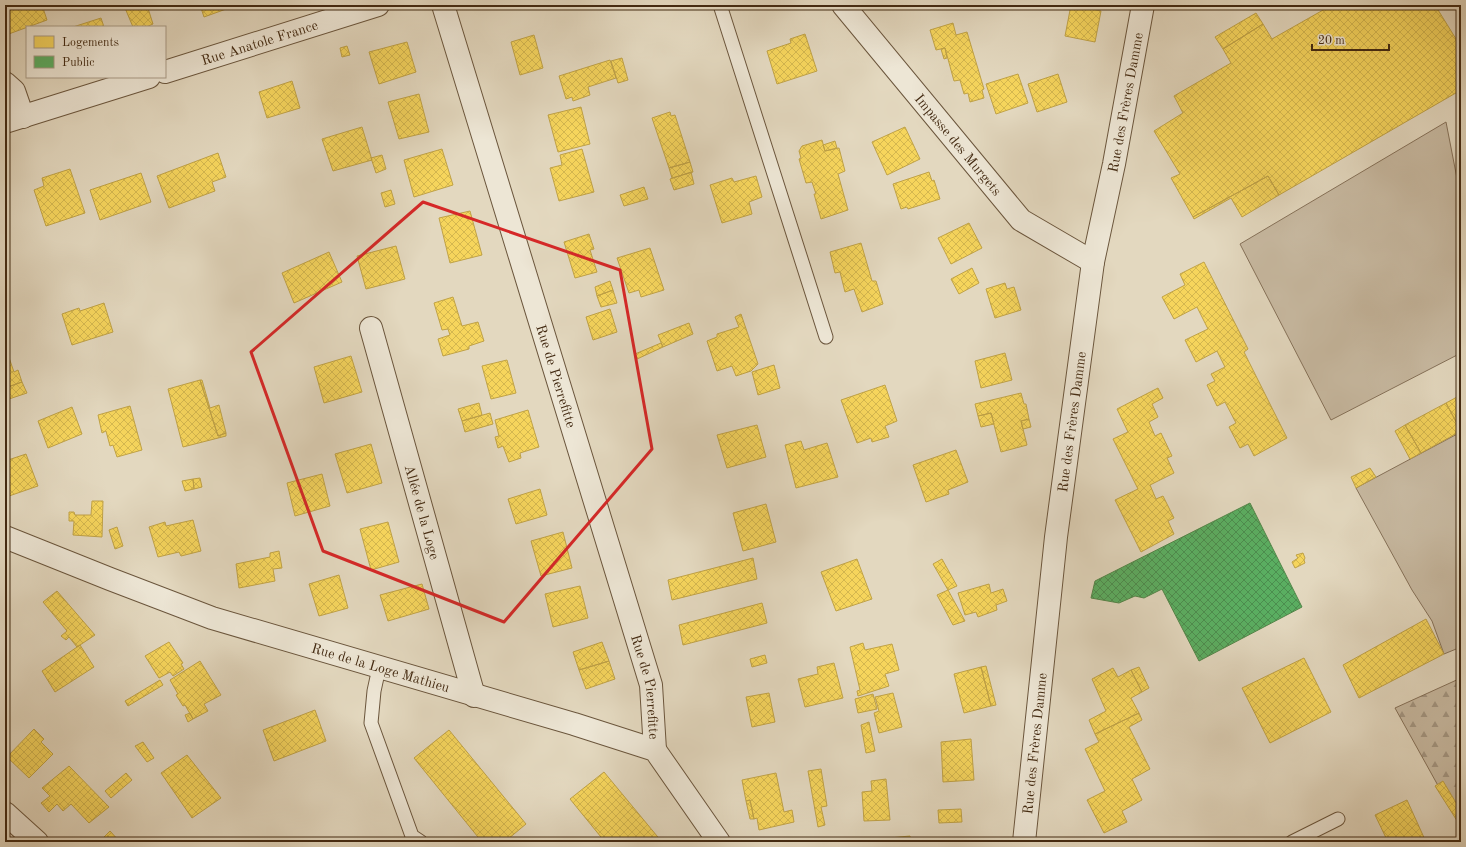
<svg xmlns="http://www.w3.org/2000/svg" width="1466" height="847" font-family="'Old Standard TT',serif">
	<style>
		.forest { fill: url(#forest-firs); stroke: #86725a }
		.pitch { fill: #c8baa2; stroke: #86725a }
		.homes { fill: url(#homes-cross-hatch); stroke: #c0a246 }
		.public { fill: url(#public-cross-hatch); stroke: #538649 }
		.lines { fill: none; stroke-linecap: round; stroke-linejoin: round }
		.service-casing { stroke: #6b563d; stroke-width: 15 }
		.minor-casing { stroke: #6b563d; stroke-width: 24 }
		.tertiary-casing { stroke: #6b563d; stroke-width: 24 }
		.service { stroke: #ede6d5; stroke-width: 13 }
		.minor { stroke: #ede6d5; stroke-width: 22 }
		.tertiary { stroke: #ede6d5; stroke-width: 22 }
		.marked { fill: none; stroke: #d62828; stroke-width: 3; stroke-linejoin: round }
		.labels { text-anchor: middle; stroke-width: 4; stroke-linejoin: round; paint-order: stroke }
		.street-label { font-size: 14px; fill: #432a12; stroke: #ede6d5 }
	</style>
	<defs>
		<pattern id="forest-firs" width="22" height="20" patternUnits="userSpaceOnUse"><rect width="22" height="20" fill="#c8baa2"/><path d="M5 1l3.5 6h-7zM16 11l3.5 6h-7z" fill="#a49783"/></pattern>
		<pattern id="homes-cross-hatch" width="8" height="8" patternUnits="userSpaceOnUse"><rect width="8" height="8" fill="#f6d55c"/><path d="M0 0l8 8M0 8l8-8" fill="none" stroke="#d4b74f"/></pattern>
		<pattern id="public-cross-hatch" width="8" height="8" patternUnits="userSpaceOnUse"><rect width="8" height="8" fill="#5aae61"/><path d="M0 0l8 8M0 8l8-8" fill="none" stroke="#4c8e4f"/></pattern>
	</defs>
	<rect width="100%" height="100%" fill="#e3d8bf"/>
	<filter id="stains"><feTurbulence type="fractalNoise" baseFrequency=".005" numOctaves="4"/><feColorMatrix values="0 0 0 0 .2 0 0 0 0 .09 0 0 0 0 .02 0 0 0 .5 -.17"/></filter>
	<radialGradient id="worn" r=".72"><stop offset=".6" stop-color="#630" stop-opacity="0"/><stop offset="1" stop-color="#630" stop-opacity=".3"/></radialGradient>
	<path class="forest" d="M 1461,678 L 1461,827 L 1395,708 Z"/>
	<path class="pitch" d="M 1446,122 L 1461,199 L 1461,353 L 1331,420 L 1240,244 Z
		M 1461,432 L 1461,647 L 1444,654 L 1432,621 L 1412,590 L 1356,488 Z"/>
	<path class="homes" d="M 5,5 L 42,5 L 47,20 L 6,35 Z
		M 133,5 L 147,5 L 153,24 L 146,27 L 133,27 L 125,8 Z
		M 200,5 L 228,5 L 229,8 L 204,17 Z
		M 1071,5 L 1101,11 L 1095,42 L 1065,36 Z
		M 1332,5 L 1435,5 L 1461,47 L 1461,90 L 1279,195 L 1268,176 L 1193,217 L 1171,178 L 1180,174 L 1154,131 L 1183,113 L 1174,96 L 1231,63 L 1223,49 L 1263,24 L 1272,39 Z
		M 1256,13 L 1263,24 L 1223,49 L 1215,37 Z
		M 101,18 L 104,27 L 73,27 Z
		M 953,23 L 956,35 L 967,32 L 984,89 L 982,90 L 984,98 L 970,102 L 968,93 L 964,94 L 960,80 L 954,81 L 945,48 L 936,50 L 930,30 Z
		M 805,34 L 817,71 L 777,84 L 767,51 L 791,43 L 790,39 Z
		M 534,35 L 543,68 L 520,75 L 511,42 Z
		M 407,42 L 416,72 L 379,84 L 369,52 Z
		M 347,46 L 350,55 L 342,57 L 340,48 Z
		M 945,48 L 947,58 L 944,59 L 941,49 Z
		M 622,58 L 628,80 L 618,83 L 611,61 Z
		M 610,60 L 616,78 L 588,87 L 590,95 L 573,101 L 572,97 L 566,99 L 559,76 Z
		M 1018,74 L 1028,103 L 996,114 L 986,84 Z
		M 1058,74 L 1067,102 L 1037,112 L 1028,84 Z
		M 292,81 L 300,108 L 267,118 L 259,92 Z
		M 419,94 L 429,132 L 399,139 L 388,102 Z
		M 581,107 L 590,144 L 558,152 L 548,115 Z
		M 670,112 L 671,116 L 675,115 L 690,162 L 669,168 L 652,118 Z
		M 362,127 L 372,160 L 333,171 L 322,139 Z
		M 905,127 L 920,159 L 887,175 L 872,142 Z
		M 822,140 L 825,151 L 839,148 L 845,171 L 838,174 L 848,210 L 821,219 L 814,194 L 816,194 L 812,182 L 806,183 L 799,159 L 801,158 L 799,151 L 802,146 Z
		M 835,141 L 837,148 L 825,151 L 823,145 Z
		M 442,149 L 453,185 L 414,197 L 404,160 Z
		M 582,149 L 594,192 L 559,201 L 550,168 L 562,165 L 560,155 Z
		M 218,153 L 226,177 L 212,182 L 215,191 L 169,208 L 157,176 Z
		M 382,155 L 386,169 L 376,173 L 371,158 Z
		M 690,162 L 693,172 L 672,178 L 669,168 Z
		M 70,169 L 85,213 L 46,226 L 34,190 L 44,186 L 42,178 Z
		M 691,172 L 694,184 L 674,190 L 670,179 Z
		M 929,172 L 932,181 L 934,180 L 940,199 L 908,209 L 907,207 L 901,209 L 893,184 Z
		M 141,173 L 151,202 L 100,220 L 90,190 Z
		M 756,176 L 762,197 L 749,202 L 752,214 L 722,223 L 710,185 L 732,178 L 734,182 Z
		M 1268,176 L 1279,195 L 1242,217 L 1231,198 L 1194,219 L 1193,217 Z
		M 644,187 L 648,199 L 624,206 L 620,195 Z
		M 391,190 L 395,204 L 385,207 L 381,193 Z
		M 470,211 L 482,255 L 450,263 L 439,218 Z
		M 969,223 L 982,248 L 951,264 L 938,238 Z
		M 589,234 L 594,249 L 590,250 L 597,272 L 575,278 L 564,242 Z
		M 861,243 L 872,281 L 876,281 L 883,304 L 862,312 L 854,289 L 845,292 L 840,272 L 835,273 L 830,252 Z
		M 396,246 L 405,279 L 366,289 L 357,256 Z
		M 650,248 L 664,290 L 641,297 L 639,290 L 629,293 L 617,258 Z
		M 329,252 L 342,282 L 294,303 L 282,273 Z
		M 1204,262 L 1248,349 L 1244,352 L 1287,438 L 1254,456 L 1248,444 L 1240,448 L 1229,427 L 1236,423 L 1225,402 L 1217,406 L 1207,385 L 1215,381 L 1211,374 L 1225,367 L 1217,351 L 1196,362 L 1185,340 L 1208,329 L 1197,307 L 1174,319 L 1162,297 L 1185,285 L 1180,274 Z
		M 972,268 L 979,283 L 959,294 L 951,279 Z
		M 610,281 L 613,290 L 597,296 L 595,287 Z
		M 1005,283 L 1007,289 L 1014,287 L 1021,310 L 995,318 L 986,289 Z
		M 613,290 L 617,303 L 601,307 L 597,296 Z
		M 453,297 L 462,326 L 478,322 L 484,341 L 469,346 L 469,349 L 443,356 L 438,339 L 450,335 L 448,329 L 442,330 L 434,303 Z
		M 104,303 L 113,332 L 72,345 L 62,314 L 79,308 L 80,311 Z
		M 610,309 L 617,332 L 593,340 L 586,317 Z
		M 741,314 L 758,364 L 751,371 L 736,376 L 732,366 L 717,371 L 707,341 L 717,337 L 717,334 L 739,327 L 735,317 Z
		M 689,323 L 693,334 L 663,347 L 658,335 Z
		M 661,343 L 663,347 L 637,359 L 635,354 Z
		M 5,346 L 14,372 L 18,370 L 22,382 L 5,388 Z
		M 1005,353 L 1012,380 L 981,388 L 975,361 Z
		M 351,356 L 362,392 L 324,403 L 314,367 Z
		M 507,360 L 516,393 L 491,399 L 482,366 Z
		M 774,365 L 780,388 L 758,395 L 752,372 Z
		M 200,380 L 202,380 L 210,408 L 219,405 L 226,433 L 218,436 Z
		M 200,380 L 218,436 L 226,433 L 226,436 L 183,447 L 168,389 Z
		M 22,382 L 27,393 L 9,399 L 5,388 Z
		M 885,385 L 897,421 L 885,426 L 889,437 L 872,442 L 871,438 L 857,443 L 841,400 Z
		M 1158,388 L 1163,398 L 1152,404 L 1158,417 L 1149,422 L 1155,436 L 1161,433 L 1172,456 L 1167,458 L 1174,473 L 1150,485 L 1156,499 L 1163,496 L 1174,518 L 1168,521 L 1174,534 L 1141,552 L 1115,500 L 1138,489 L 1113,439 L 1128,432 L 1117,409 Z
		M 1021,393 L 1024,404 L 1026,404 L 1029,419 L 1021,421 L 1027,445 L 1001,452 L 991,413 L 978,416 L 975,404 Z
		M 1457,397 L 1461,405 L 1461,431 L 1446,403 Z
		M 479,403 L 482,415 L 462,421 L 458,409 Z
		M 1446,403 L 1461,431 L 1421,453 L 1405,425 Z
		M 130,406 L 142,450 L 117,457 L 113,445 L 110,446 L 106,431 L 102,433 L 98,415 Z
		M 72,407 L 82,434 L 48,448 L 38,421 Z
		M 528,410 L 539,447 L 520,453 L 521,458 L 509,462 L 503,446 L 498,448 L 495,437 L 499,436 L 495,420 Z
		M 490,413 L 493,424 L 465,432 L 462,421 Z
		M 991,413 L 994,424 L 981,427 L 978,416 Z
		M 1029,419 L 1031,427 L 1023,429 L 1021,421 Z
		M 757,425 L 766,457 L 727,468 L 717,435 Z
		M 1405,425 L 1421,453 L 1410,459 L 1395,431 Z
		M 801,441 L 804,450 L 827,443 L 838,477 L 796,488 L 785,445 Z
		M 371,444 L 382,483 L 347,493 L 335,454 Z
		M 956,450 L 968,482 L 948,490 L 949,494 L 926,502 L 913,465 Z
		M 26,454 L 38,486 L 9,496 L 5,487 L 5,461 Z
		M 1370,468 L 1376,477 L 1356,488 L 1351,477 Z
		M 322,474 L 330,506 L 295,516 L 287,483 Z
		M 200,478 L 202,487 L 194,489 L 193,479 Z
		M 193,479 L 194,489 L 185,491 L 182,481 Z
		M 540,489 L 547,515 L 516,524 L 508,499 Z
		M 92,501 L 103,501 L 102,537 L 73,535 L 74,521 L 69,521 L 69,512 L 74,512 L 75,515 L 91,515 Z
		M 766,504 L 776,542 L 743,551 L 733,513 Z
		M 193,520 L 201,551 L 181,556 L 179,552 L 158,557 L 149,527 L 165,522 L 166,526 Z
		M 388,522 L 399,562 L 371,570 L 360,529 Z
		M 117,527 L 123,546 L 115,549 L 109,530 Z
		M 563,532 L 572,568 L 541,576 L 531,541 Z
		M 279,551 L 282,568 L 273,569 L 275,581 L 239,588 L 236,564 L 270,557 L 270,553 Z
		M 1303,553 L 1305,558 L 1304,560 L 1305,563 L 1295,568 L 1292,562 L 1298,558 L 1296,555 Z
		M 753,558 L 757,579 L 672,600 L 668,580 Z
		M 857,559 L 872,599 L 836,611 L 821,572 Z
		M 942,559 L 957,586 L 948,590 L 933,564 Z
		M 339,575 L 348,608 L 319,616 L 309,584 Z
		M 422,584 L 429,609 L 388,621 L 380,595 Z
		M 989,584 L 991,593 L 1003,589 L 1007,601 L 996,605 L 997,610 L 978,617 L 976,612 L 965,615 L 958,593 Z
		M 580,586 L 588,618 L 553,627 L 545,594 Z
		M 948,590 L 965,621 L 953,625 L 937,595 Z
		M 57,591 L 95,635 L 77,647 L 69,637 L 66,640 L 61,636 L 67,631 L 43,602 Z
		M 762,603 L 767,623 L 683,645 L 679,625 Z
		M 1426,619 L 1444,654 L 1359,698 L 1343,665 Z
		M 169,642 L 183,663 L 181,664 L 184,669 L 173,676 L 170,672 L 159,678 L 145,656 Z
		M 602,642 L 609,661 L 579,670 L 573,652 Z
		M 863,643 L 865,650 L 892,644 L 899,670 L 885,674 L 889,686 L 858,696 L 857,691 L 860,690 L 850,647 Z
		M 80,645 L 94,667 L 55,692 L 42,671 Z
		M 765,655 L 767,663 L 752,667 L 750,659 Z
		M 1304,658 L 1331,712 L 1270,743 L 1242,688 Z
		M 200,661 L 221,695 L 204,704 L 208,711 L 193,719 L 185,705 L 183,706 L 176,695 L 178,694 L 170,680 Z
		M 609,661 L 615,679 L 586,689 L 579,670 Z
		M 834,663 L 843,698 L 805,707 L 798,679 L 818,674 L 817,667 Z
		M 986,666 L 996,705 L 991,706 L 981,667 Z
		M 981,667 L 991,706 L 964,713 L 954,674 Z
		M 1139,667 L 1149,688 L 1142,692 L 1131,670 Z
		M 1113,668 L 1118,677 L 1131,670 L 1142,692 L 1131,698 L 1139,713 L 1095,734 L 1089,720 L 1106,711 L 1092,679 Z
		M 160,680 L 163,685 L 128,706 L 125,701 Z
		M 769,693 L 775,722 L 752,727 L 746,697 Z
		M 893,693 L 902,727 L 879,733 L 874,713 L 879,711 L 875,697 Z
		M 873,694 L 877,709 L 858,713 L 855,699 Z
		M 315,710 L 326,741 L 274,761 L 263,730 Z
		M 190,713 L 193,719 L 188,722 L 185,715 Z
		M 1139,713 L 1142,720 L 1129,727 L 1150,769 L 1132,779 L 1142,800 L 1122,811 L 1127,822 L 1104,833 L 1087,800 L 1105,791 L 1085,749 L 1099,742 L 1095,734 Z
		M 869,722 L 875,751 L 866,753 L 861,725 Z
		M 34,729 L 44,739 L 41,742 L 53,754 L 29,778 L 7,757 Z
		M 449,730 L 526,824 L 508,839 L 510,842 L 482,842 L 414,758 Z
		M 971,739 L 974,780 L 943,782 L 941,742 Z
		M 143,742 L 154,758 L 147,762 L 135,746 Z
		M 187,755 L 221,798 L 192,818 L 161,773 Z
		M 69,766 L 109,807 L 89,823 L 71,804 L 63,811 L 57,804 L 49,812 L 41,803 L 50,796 L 42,788 Z
		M 821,769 L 827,806 L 821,807 L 825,825 L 818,827 L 808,771 Z
		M 604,772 L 662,842 L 605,842 L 570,799 Z
		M 126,773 L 132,780 L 111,798 L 105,791 Z
		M 776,773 L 784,812 L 792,810 L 794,822 L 759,830 L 757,818 L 754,819 L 750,800 L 746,801 L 742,780 Z
		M 886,779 L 890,820 L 864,821 L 862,792 L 872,791 L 871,781 Z
		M 1443,781 L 1461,811 L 1461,827 L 1435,786 Z
		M 750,800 L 754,819 L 750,819 L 746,801 Z
		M 1407,800 L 1426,842 L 1388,842 L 1375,815 Z
		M 961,809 L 962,822 L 939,823 L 938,810 Z
		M 110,831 L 120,842 L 124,838 L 127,842 L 99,842 Z
		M 910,836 L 911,842 L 879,842 L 879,839 Z"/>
	<path class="public" d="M 1250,503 L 1302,607 L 1199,661 L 1162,589 L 1144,598 L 1135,596 L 1119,603 L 1091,598 L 1095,581 Z"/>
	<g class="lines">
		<defs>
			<path id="service" d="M 720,5 L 826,337
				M 379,668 L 374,691 L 371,723 L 412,836 L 421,842
				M 1292,842 L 1338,819"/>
			<g id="minor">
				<path id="s1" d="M 443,5 L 651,685 L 655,750"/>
				<path id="s2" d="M 843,5 L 1021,220 L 1093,262"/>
				<path d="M 5,83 L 14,91 L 23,117"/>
				<path id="s3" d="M 371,328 L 474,696"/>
				<path id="s4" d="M 5,537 L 110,579 L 212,618 L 574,724 L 655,750 L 719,842"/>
				<path d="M 5,813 L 37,842"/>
			</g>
			<g id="tertiary">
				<path id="s5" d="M 165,72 L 378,5"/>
				<path d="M 5,122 L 149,77"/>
				<path id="s6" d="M 1024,842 L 1056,537 L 1093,262 L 1114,164 L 1143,5"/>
			</g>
		</defs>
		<use href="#service" class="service-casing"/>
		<use href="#minor" class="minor-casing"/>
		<use href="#tertiary" class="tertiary-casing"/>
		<use href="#service" class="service"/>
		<use href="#minor" class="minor"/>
		<use href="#tertiary" class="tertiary"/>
	</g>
	<path class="marked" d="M 423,202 L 620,270 L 652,449 L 504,622 L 323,551 L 251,352 Z"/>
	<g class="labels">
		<g class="street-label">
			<text dy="5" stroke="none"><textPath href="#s5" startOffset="99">Rue Anatole France</textPath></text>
			<text dy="5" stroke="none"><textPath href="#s6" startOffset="747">Rue des Frères Damme</textPath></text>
			<text dy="5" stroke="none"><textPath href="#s2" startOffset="181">Impasse des Murgets</textPath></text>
			<text dy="5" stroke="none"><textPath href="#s1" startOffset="388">Rue de Pierrefitte</textPath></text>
			<text dy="5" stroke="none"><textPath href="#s6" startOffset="423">Rue des Frères Damme</textPath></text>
			<text dy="5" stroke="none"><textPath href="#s3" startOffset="191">Allée de la Loge</textPath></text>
			<text dy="5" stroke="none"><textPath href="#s4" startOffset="398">Rue de la Loge Mathieu</textPath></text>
			<text dy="5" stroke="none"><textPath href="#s1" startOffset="712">Rue de Pierrefitte</textPath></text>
			<text dy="5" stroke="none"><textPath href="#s6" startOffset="99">Rue des Frères Damme</textPath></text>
		</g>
	</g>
	<rect width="1466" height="847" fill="none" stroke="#e3d8bf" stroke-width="20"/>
	<rect x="6" y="6" width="1454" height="835" fill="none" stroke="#432a12" stroke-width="2"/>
	<rect x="10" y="10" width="1446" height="827" fill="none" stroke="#432a12"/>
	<rect x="26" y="26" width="140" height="52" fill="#ede6d5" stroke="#a99b87"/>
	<rect x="34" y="36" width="20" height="12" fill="#f6d55c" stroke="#a99b87"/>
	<text x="62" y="46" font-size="12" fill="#432a12">Logements</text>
	<rect x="34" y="56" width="20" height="12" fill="#5aae61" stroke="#a99b87"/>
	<text x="62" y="66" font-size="12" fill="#432a12">Public</text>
	<path d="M1312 44v6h77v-6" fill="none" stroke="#432a12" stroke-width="2"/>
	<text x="1318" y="44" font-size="12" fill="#432a12" stroke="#ede6d5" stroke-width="3" paint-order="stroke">20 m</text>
	<rect width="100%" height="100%" filter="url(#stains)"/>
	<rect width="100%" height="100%" fill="url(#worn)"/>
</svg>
